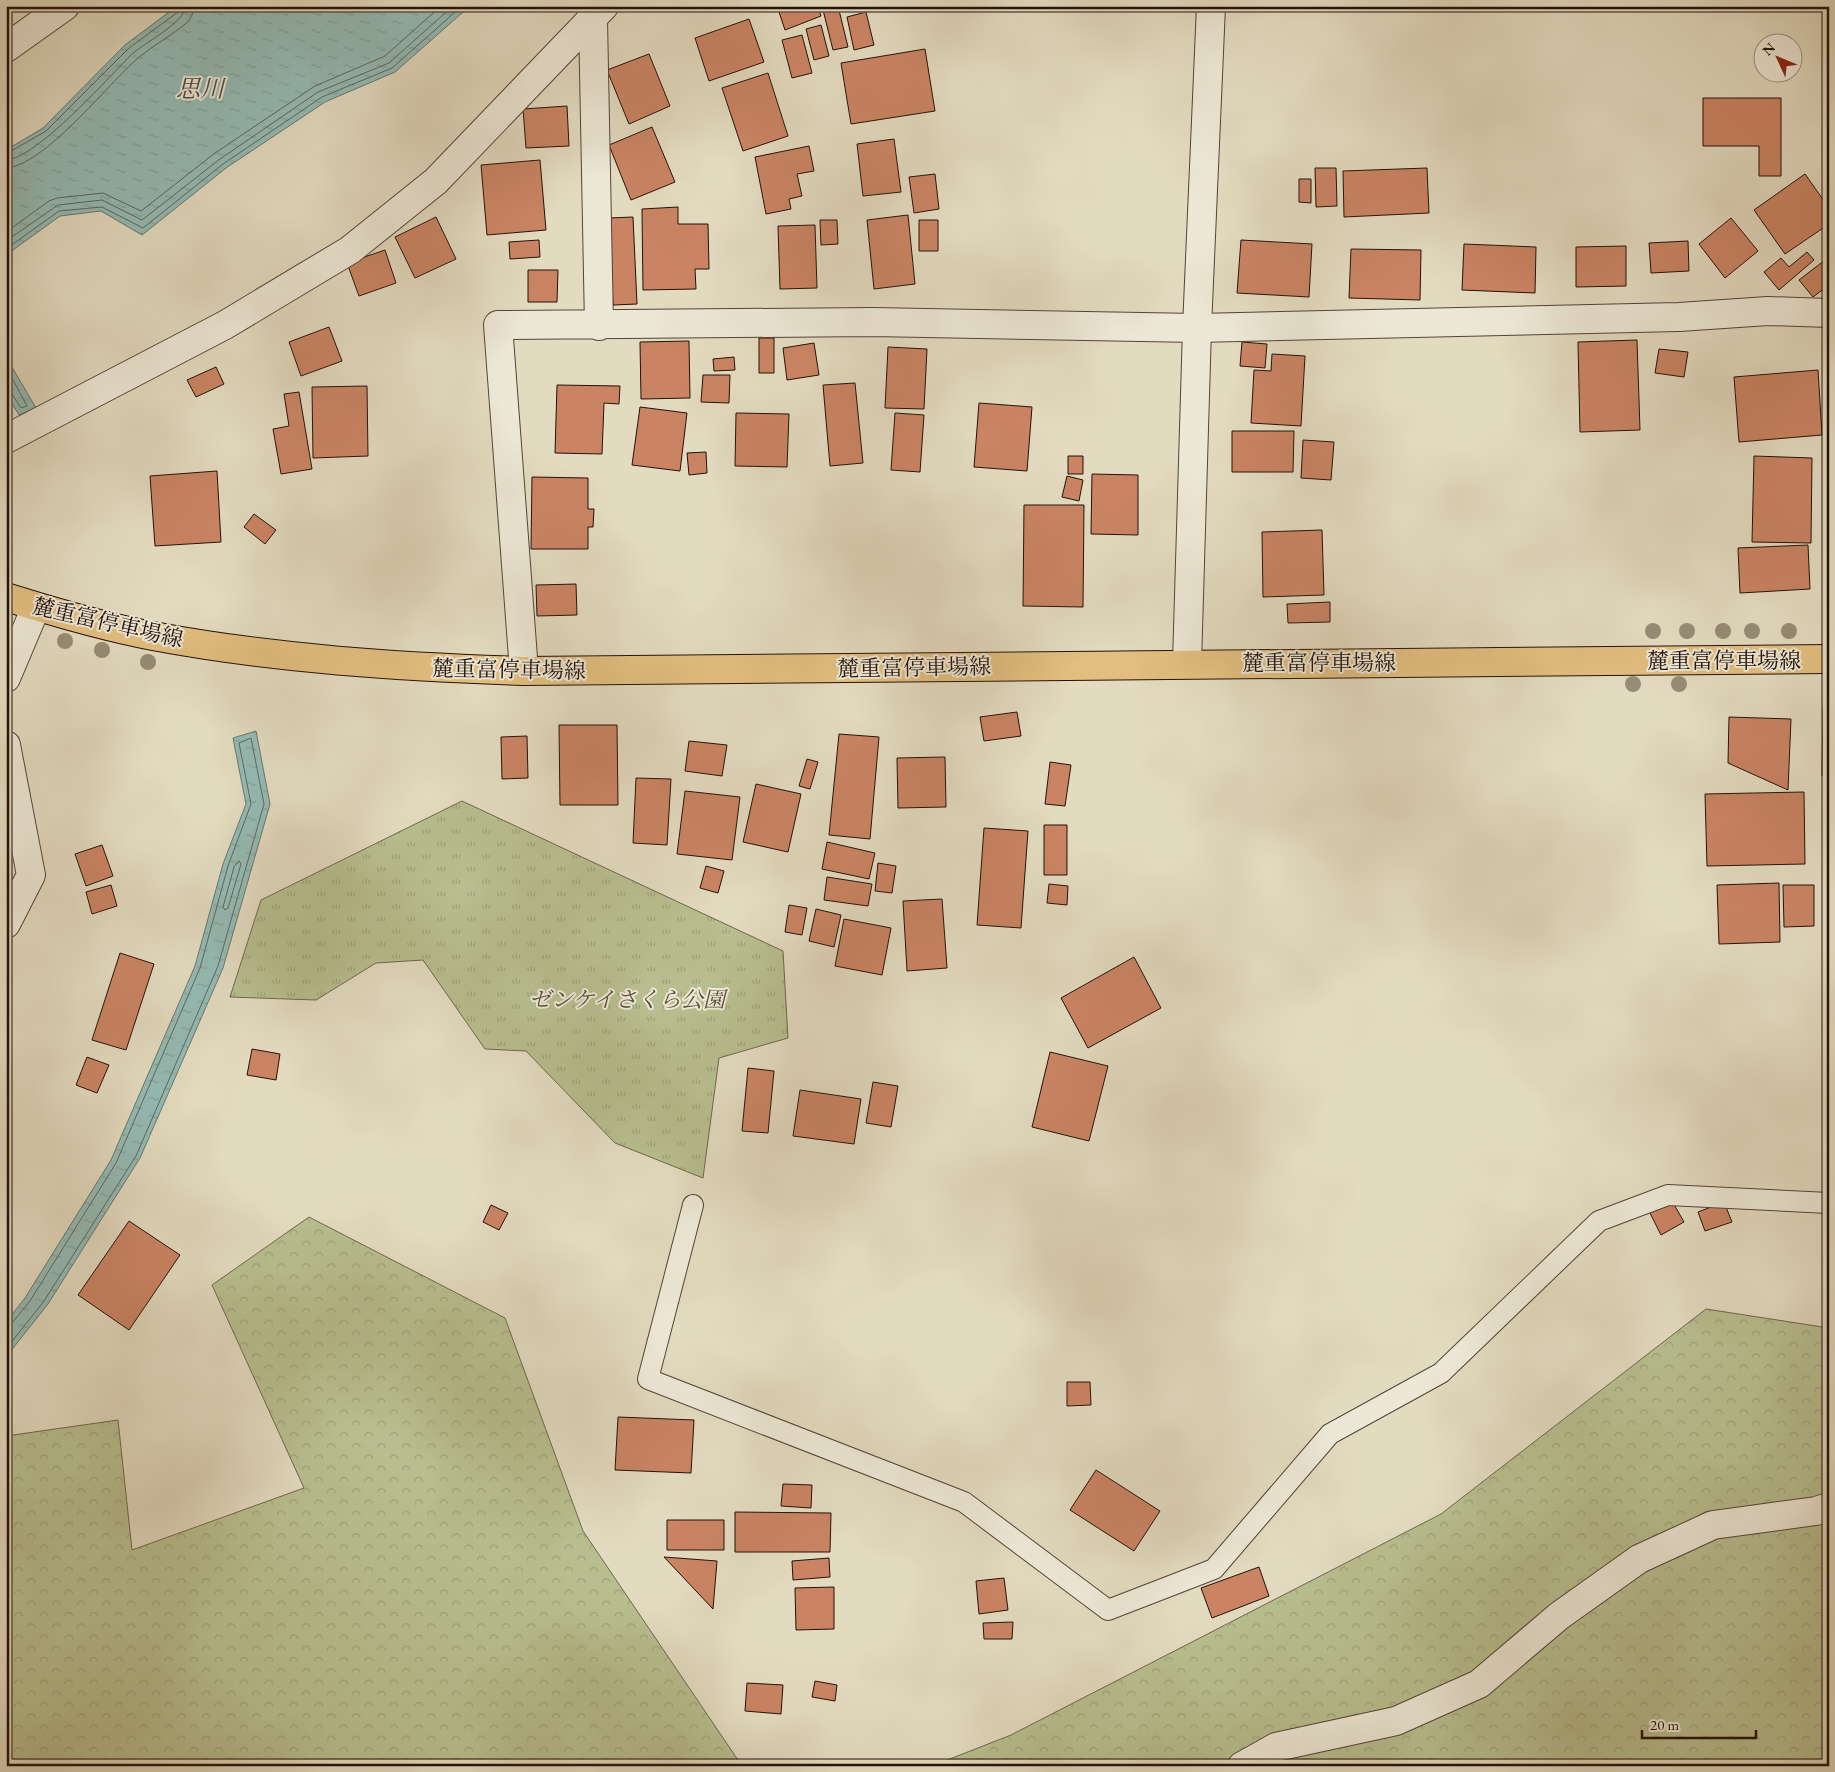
<svg xmlns="http://www.w3.org/2000/svg" width="1835" height="1772" font-family="'EB Garamond','Noto Serif JP',serif">
	<style>
		.forest { fill: url(#forest-crowns); stroke: #6e684c }
		.park { fill: url(#park-tufts); stroke: #6e684c }
		.water { fill: url(#water-ripples); stroke: #677771 }
		.lines { fill: none; stroke-linecap: round; stroke-linejoin: round }
		.shore { stroke: #5c6660; stroke-width: 1 }
		.building { fill: #ca8464; stroke: #23110a }
		.service-casing { stroke: #534438; stroke-width: 22 }
		.minor-casing { stroke: #534438; stroke-width: 30 }
		.tertiary-casing { stroke: #534438; stroke-width: 30 }
		.primary-casing { stroke: #23110a; stroke-width: 30 }
		.service { stroke: #ede8d6; stroke-width: 20 }
		.minor { stroke: #ede8d6; stroke-width: 28 }
		.tertiary { stroke: #ede8d6; stroke-width: 28 }
		.primary { stroke: #e2be80; stroke-width: 28 }
		.tree { fill: #968d76 }
		.labels { text-anchor: middle; stroke-width: 4; stroke-linejoin: round; paint-order: stroke }
		.street-label { font-size: 22px; fill: #23110a; stroke: #ede8d6 }
		.park-label { font-size: 22px; font-style: italic; fill: #574e39; stroke: #ede8d6 }
		.water-label { font-size: 24px; font-style: italic; fill: #4b4c46; stroke: #ede8d6 }
	</style>
	<defs>
		<pattern id="forest-crowns" width="20" height="18" patternUnits="userSpaceOnUse" patternTransform="scale(1.25)"><rect width="20" height="18" fill="#b8be8f"/><path d="M2 6a3 3 0 1 1 6 0M12 15a3 3 0 1 1 6 0" fill="none" stroke="#9ea27a"/></pattern>
		<pattern id="park-tufts" width="24" height="20" patternUnits="userSpaceOnUse" patternTransform="scale(1.25)"><rect width="24" height="20" fill="#b8be8f"/><path d="M3 7l-1-3M5 7V3M7 7l1-3M15 17l-1-3M17 17v-4M19 17l1-3" fill="none" stroke="#9ea27a"/></pattern>
		<pattern id="water-ripples" width="26" height="14" patternUnits="userSpaceOnUse" patternTransform="scale(1.25)"><rect width="26" height="14" fill="#95bbb5"/><path d="M2 4q2-2 4 0t4 0M15 11q2-2 4 0t4 0" fill="none" stroke="#80a09a"/></pattern>
	</defs>
	<rect width="100%" height="100%" fill="#e3dbc0"/>
	<filter id="stains"><feTurbulence type="fractalNoise" baseFrequency=".004" numOctaves="4"/><feColorMatrix values="0 0 0 0 .2 0 0 0 0 .09 0 0 0 0 .02 0 0 0 .5 -.17"/></filter>
	<radialGradient id="worn" r=".72"><stop offset=".6" stop-color="#630" stop-opacity="0"/><stop offset="1" stop-color="#630" stop-opacity=".3"/></radialGradient>
	<path class="forest" d="M 309,1217 L 505,1318 L 583,1531 L 742,1766 L 6,1766 L 6,1436 L 118,1420 L 132,1550 L 304,1488 L 212,1285 Z
		M 1706,1309 L 1829,1328 L 1829,1766 L 932,1766 L 1011,1735 L 1441,1514 Z"/>
	<path class="park" d="M 462,801 L 783,951 L 788,1038 L 719,1058 L 703,1178 L 615,1143 L 526,1051 L 485,1049 L 423,960 L 376,963 L 316,1000 L 230,997 L 261,900 Z"/>
	<path class="water" d="M 177,6 L 470,6 L 395,72 L 325,102 L 226,168 L 142,235 L 101,211 L 60,216 L 6,255 L 6,150 L 43,128 L 125,45 Z
		M 6,357 L 36,408 L 19,415 L 6,394 Z
		M 256,731 L 270,804 L 223,968 L 140,1158 L 48,1304 L 6,1357 L 6,1322 L 25,1298 L 111,1160 L 195,966 L 223,864 L 246,804 L 233,738 Z"/>
	<g class="lines">
		<path class="shore" d="M 6,154 L 46,131 L 129,48 L 178,12 L 180,6
			M 6,160 C 36,159 107,79 130,56 C 143,43 185,23 186,6
			M 6,168 C 44,166 108,84 138,58 C 154,45 172,35 188,22 L 192,15 L 194,6
			M 6,232 L 49,201 L 57,198 L 103,193 L 141,211 L 215,153 L 315,86 L 385,56 L 441,6
			M 6,241 L 58,205 L 102,200 L 142,220 L 220,159 L 318,92 L 389,63 L 453,6
			M 6,249 L 59,211 L 102,207 L 143,228 L 223,164 L 322,97 L 392,68 L 462,6
			M 6,367 L 27,406 L 21,408 L 12,394 L 6,393
			M 239,861 L 241,864 L 228,908 L 225,910 L 223,907 L 234,867 Z
			M 6,1325 L 12,1323 L 30,1301 L 116,1163 L 200,968 L 228,866 L 251,804 L 239,743 L 251,738 L 264,804 L 218,966 L 136,1156 L 44,1301 L 6,1349"/>
	</g>
	<path class="building" d="M 777,6 L 818,6 L 821,16 L 785,30 Z
		M 822,6 L 838,6 L 848,47 L 833,50 Z
		M 866,12 L 874,45 L 854,50 L 847,17 Z
		M 749,19 L 764,62 L 709,81 L 695,38 Z
		M 821,25 L 829,56 L 814,60 L 806,29 Z
		M 802,35 L 812,73 L 792,78 L 782,40 Z
		M 925,49 L 935,111 L 851,124 L 841,63 Z
		M 649,54 L 670,106 L 629,124 L 607,70 Z
		M 768,73 L 788,136 L 743,151 L 722,88 Z
		M 1703,98 L 1781,98 L 1781,176 L 1759,176 L 1759,146 L 1703,146 Z
		M 567,106 L 569,146 L 526,148 L 523,109 Z
		M 652,127 L 675,182 L 631,200 L 609,145 Z
		M 894,139 L 901,192 L 863,196 L 857,144 Z
		M 809,146 L 814,171 L 797,174 L 802,196 L 789,199 L 791,209 L 766,214 L 755,157 Z
		M 540,160 L 546,230 L 487,235 L 481,165 Z
		M 1315,168 L 1336,168 L 1337,206 L 1316,207 Z
		M 1427,168 L 1429,213 L 1344,217 L 1343,171 Z
		M 935,174 L 939,209 L 914,213 L 909,177 Z
		M 1805,174 L 1829,208 L 1829,224 L 1785,254 L 1754,210 Z
		M 1299,179 L 1311,179 L 1311,203 L 1299,202 Z
		M 678,207 L 678,224 L 708,224 L 709,269 L 695,269 L 696,289 L 643,290 L 642,209 Z
		M 908,215 L 915,284 L 874,289 L 867,220 Z
		M 436,217 L 456,259 L 415,278 L 395,237 Z
		M 633,217 L 637,304 L 613,305 L 609,218 Z
		M 1731,218 L 1758,251 L 1725,278 L 1699,244 Z
		M 820,220 L 837,220 L 838,244 L 821,245 Z
		M 919,220 L 938,220 L 938,251 L 919,251 Z
		M 815,225 L 817,288 L 780,289 L 778,226 Z
		M 539,240 L 540,257 L 510,259 L 509,242 Z
		M 1241,240 L 1312,244 L 1309,297 L 1237,293 Z
		M 1688,241 L 1689,271 L 1651,273 L 1649,243 Z
		M 1464,244 L 1536,247 L 1535,293 L 1462,290 Z
		M 1626,246 L 1626,286 L 1576,287 L 1576,247 Z
		M 1351,249 L 1421,250 L 1420,300 L 1349,298 Z
		M 385,250 L 396,283 L 359,296 L 347,263 Z
		M 1807,252 L 1814,260 L 1779,290 L 1764,272 L 1781,258 L 1789,267 Z
		M 1829,257 L 1829,285 L 1813,297 L 1799,280 Z
		M 528,270 L 558,270 L 557,302 L 528,302 Z
		M 329,327 L 342,361 L 301,376 L 289,342 Z
		M 759,338 L 774,338 L 774,373 L 759,373 Z
		M 1637,340 L 1640,430 L 1580,432 L 1578,342 Z
		M 689,341 L 690,398 L 641,399 L 640,342 Z
		M 1242,342 L 1267,344 L 1265,368 L 1240,366 Z
		M 814,343 L 819,375 L 787,380 L 783,348 Z
		M 888,347 L 927,349 L 924,409 L 885,408 Z
		M 1659,349 L 1688,352 L 1684,377 L 1655,373 Z
		M 1272,354 L 1305,356 L 1301,426 L 1251,423 L 1254,370 L 1271,371 Z
		M 734,357 L 735,370 L 714,371 L 713,359 Z
		M 216,367 L 224,384 L 196,397 L 187,380 Z
		M 1818,370 L 1822,435 L 1739,442 L 1734,377 Z
		M 703,375 L 730,375 L 729,403 L 701,402 Z
		M 855,383 L 863,463 L 830,466 L 823,385 Z
		M 557,385 L 620,386 L 619,404 L 604,403 L 602,454 L 555,453 Z
		M 367,386 L 368,456 L 313,458 L 312,387 Z
		M 299,392 L 312,469 L 281,474 L 273,429 L 289,426 L 284,394 Z
		M 979,403 L 1032,407 L 1027,471 L 974,467 Z
		M 640,407 L 687,413 L 680,471 L 632,465 Z
		M 736,413 L 789,414 L 787,467 L 735,466 Z
		M 895,413 L 924,415 L 920,472 L 891,470 Z
		M 1232,431 L 1294,431 L 1293,472 L 1232,472 Z
		M 1303,440 L 1334,442 L 1331,480 L 1301,478 Z
		M 706,452 L 707,473 L 689,475 L 687,453 Z
		M 1068,456 L 1083,456 L 1083,474 L 1068,474 Z
		M 1754,456 L 1812,458 L 1811,543 L 1752,542 Z
		M 217,471 L 221,542 L 155,546 L 150,476 Z
		M 1092,474 L 1138,475 L 1138,535 L 1091,534 Z
		M 1067,476 L 1083,480 L 1079,501 L 1062,497 Z
		M 532,477 L 588,478 L 588,509 L 594,509 L 593,527 L 588,527 L 588,549 L 531,549 Z
		M 1024,505 L 1084,505 L 1083,607 L 1023,606 Z
		M 254,514 L 276,530 L 265,544 L 244,527 Z
		M 1322,530 L 1324,595 L 1263,597 L 1262,532 Z
		M 1808,545 L 1810,589 L 1740,593 L 1738,548 Z
		M 576,584 L 577,615 L 537,616 L 536,585 Z
		M 1330,602 L 1330,622 L 1288,623 L 1287,604 Z
		M 1829,706 L 1829,776 L 1822,776 L 1823,707 Z
		M 1017,712 L 1021,736 L 984,741 L 980,717 Z
		M 1729,717 L 1791,719 L 1788,790 L 1728,763 Z
		M 559,725 L 617,725 L 618,805 L 560,805 Z
		M 839,734 L 879,737 L 870,839 L 829,835 Z
		M 527,736 L 528,778 L 502,779 L 501,737 Z
		M 689,741 L 727,745 L 722,776 L 685,771 Z
		M 945,757 L 946,807 L 898,808 L 897,758 Z
		M 807,759 L 818,762 L 810,789 L 799,786 Z
		M 1050,762 L 1071,765 L 1065,806 L 1045,804 Z
		M 636,778 L 671,779 L 667,845 L 633,843 Z
		M 756,784 L 801,794 L 788,852 L 743,842 Z
		M 685,791 L 740,797 L 732,860 L 677,854 Z
		M 1804,792 L 1805,864 L 1707,866 L 1705,794 Z
		M 1044,825 L 1067,825 L 1067,875 L 1044,875 Z
		M 984,828 L 1028,831 L 1021,928 L 977,925 Z
		M 827,842 L 875,853 L 869,879 L 822,869 Z
		M 102,845 L 113,876 L 86,886 L 75,854 Z
		M 878,863 L 896,866 L 892,893 L 875,891 Z
		M 706,866 L 724,871 L 718,893 L 700,888 Z
		M 827,877 L 872,884 L 868,906 L 824,900 Z
		M 1779,883 L 1780,942 L 1719,944 L 1717,885 Z
		M 1049,884 L 1068,886 L 1067,905 L 1047,903 Z
		M 111,885 L 117,906 L 92,914 L 86,892 Z
		M 1783,885 L 1814,885 L 1814,926 L 1784,927 Z
		M 942,899 L 947,968 L 907,971 L 903,901 Z
		M 789,905 L 807,908 L 802,935 L 785,932 Z
		M 816,909 L 841,915 L 834,947 L 809,941 Z
		M 844,919 L 891,928 L 882,975 L 835,966 Z
		M 120,953 L 154,964 L 126,1050 L 92,1040 Z
		M 1134,957 L 1161,1008 L 1088,1048 L 1061,998 Z
		M 252,1049 L 280,1054 L 276,1080 L 247,1075 Z
		M 1050,1052 L 1108,1066 L 1089,1141 L 1032,1127 Z
		M 87,1057 L 109,1065 L 97,1093 L 76,1085 Z
		M 748,1068 L 774,1071 L 768,1133 L 742,1131 Z
		M 873,1082 L 898,1086 L 891,1127 L 866,1123 Z
		M 800,1090 L 861,1099 L 854,1144 L 793,1136 Z
		M 1672,1201 L 1684,1222 L 1661,1235 L 1650,1213 Z
		M 1724,1202 L 1732,1222 L 1705,1231 L 1698,1212 Z
		M 491,1205 L 508,1213 L 499,1230 L 483,1222 Z
		M 129,1221 L 180,1255 L 129,1330 L 78,1295 Z
		M 1067,1382 L 1090,1382 L 1091,1405 L 1067,1406 Z
		M 618,1417 L 694,1420 L 691,1473 L 615,1470 Z
		M 1096,1470 L 1160,1511 L 1134,1551 L 1070,1510 Z
		M 783,1484 L 812,1485 L 811,1508 L 781,1506 Z
		M 735,1512 L 831,1513 L 830,1552 L 735,1552 Z
		M 667,1520 L 724,1520 L 724,1550 L 667,1550 Z
		M 664,1557 L 717,1561 L 713,1609 Z
		M 829,1558 L 830,1577 L 793,1580 L 792,1561 Z
		M 1259,1567 L 1269,1596 L 1212,1618 L 1201,1588 Z
		M 1004,1578 L 1008,1610 L 979,1614 L 976,1581 Z
		M 834,1587 L 834,1629 L 796,1630 L 795,1588 Z
		M 1013,1622 L 1012,1639 L 984,1639 L 983,1623 Z
		M 815,1681 L 837,1685 L 835,1701 L 812,1697 Z
		M 747,1683 L 783,1685 L 781,1714 L 745,1711 Z"/>
	<g class="lines">
		<defs>
			<path id="service" d="M 693,1205 L 648,1379 L 964,1502 L 1108,1610 L 1214,1569 L 1330,1434 L 1441,1373 L 1599,1221 L 1668,1195 L 1829,1203"/>
			<path id="minor" d="M 593,19 L 599,326
				M 6,439 L 225,325 L 350,250 L 436,181 L 604,6
				M 524,671 L 498,325 L 873,322 L 1197,328 L 1679,317 L 1768,311 L 1829,313
				M 6,678 L 36,607
				M 6,745 L 31,875 L 6,924
				M 1242,1766 L 1276,1747 L 1396,1721 L 1479,1684 L 1559,1616 L 1639,1559 L 1713,1525 L 1816,1511 L 1829,1507"/>
			<path id="tertiary" d="M 6,48 L 65,6
				M 1187,663 L 1197,328 L 1211,6"/>
			<path id="primary" d="M 6,597 C 54,612 104,627 153,636 C 276,659 400,667 524,671 L 1829,659"/>
		</defs>
		<use href="#service" class="service-casing"/>
		<use href="#minor" class="minor-casing"/>
		<use href="#tertiary" class="tertiary-casing"/>
		<use href="#primary" class="primary-casing"/>
		<use href="#service" class="service"/>
		<use href="#minor" class="minor"/>
		<use href="#tertiary" class="tertiary"/>
		<use href="#primary" class="primary"/>
	</g>
	<g class="tree">
		<circle cx="1653" cy="631" r="8"/>
		<circle cx="1687" cy="631" r="8"/>
		<circle cx="1723" cy="631" r="8"/>
		<circle cx="1752" cy="631" r="8"/>
		<circle cx="1789" cy="631" r="8"/>
		<circle cx="65" cy="641" r="8"/>
		<circle cx="102" cy="650" r="8"/>
		<circle cx="148" cy="662" r="8"/>
		<circle cx="1633" cy="684" r="8"/>
		<circle cx="1679" cy="684" r="8"/>
	</g>
	<g class="labels">
		<g class="street-label">
			<text transform="translate(108 622) rotate(13)" y="8">麓重富停車場線</text>
			<text x="1724" y="668">麓重富停車場線</text>
			<text x="1319" y="670">麓重富停車場線</text>
			<text transform="translate(914 667) rotate(-1)" y="8">麓重富停車場線</text>
			<text transform="translate(509 669) rotate(1)" y="8">麓重富停車場線</text>
		</g>
		<g class="park-label">
			<text x="627" y="1007">ゼンケイさくら公園</text>
		</g>
		<g class="water-label">
			<text x="200" y="97">思川</text>
		</g>
	</g>
	<rect width="1835" height="1772" fill="none" stroke="#e3dbc0" stroke-width="25"/>
	<rect x="8" y="8" width="1820" height="1757" fill="none" stroke="#23110a" stroke-width="2.5"/>
	<rect x="12" y="12" width="1810" height="1747" fill="none" stroke="#23110a"/>
	<g transform="translate(1778 58) rotate(314)"><circle r="24" fill="#ede8d6" stroke="#9c9284"/>
	<path d="M0-4L9 19L0 12L-9 19Z" fill="#8f2418"/>
	<text y="-8" font-size="14" font-weight="bold" text-anchor="middle" fill="#23110a">N</text>
	</g>
	<path d="M1642 1730v8h114v-8" fill="none" stroke="#23110a" stroke-width="2.5"/>
	<text x="1650" y="1730" font-size="15" fill="#23110a" stroke="#ede8d6" stroke-width="4" paint-order="stroke">20 m</text>
	<rect width="100%" height="100%" filter="url(#stains)"/>
	<rect width="100%" height="100%" fill="url(#worn)"/>
</svg>
